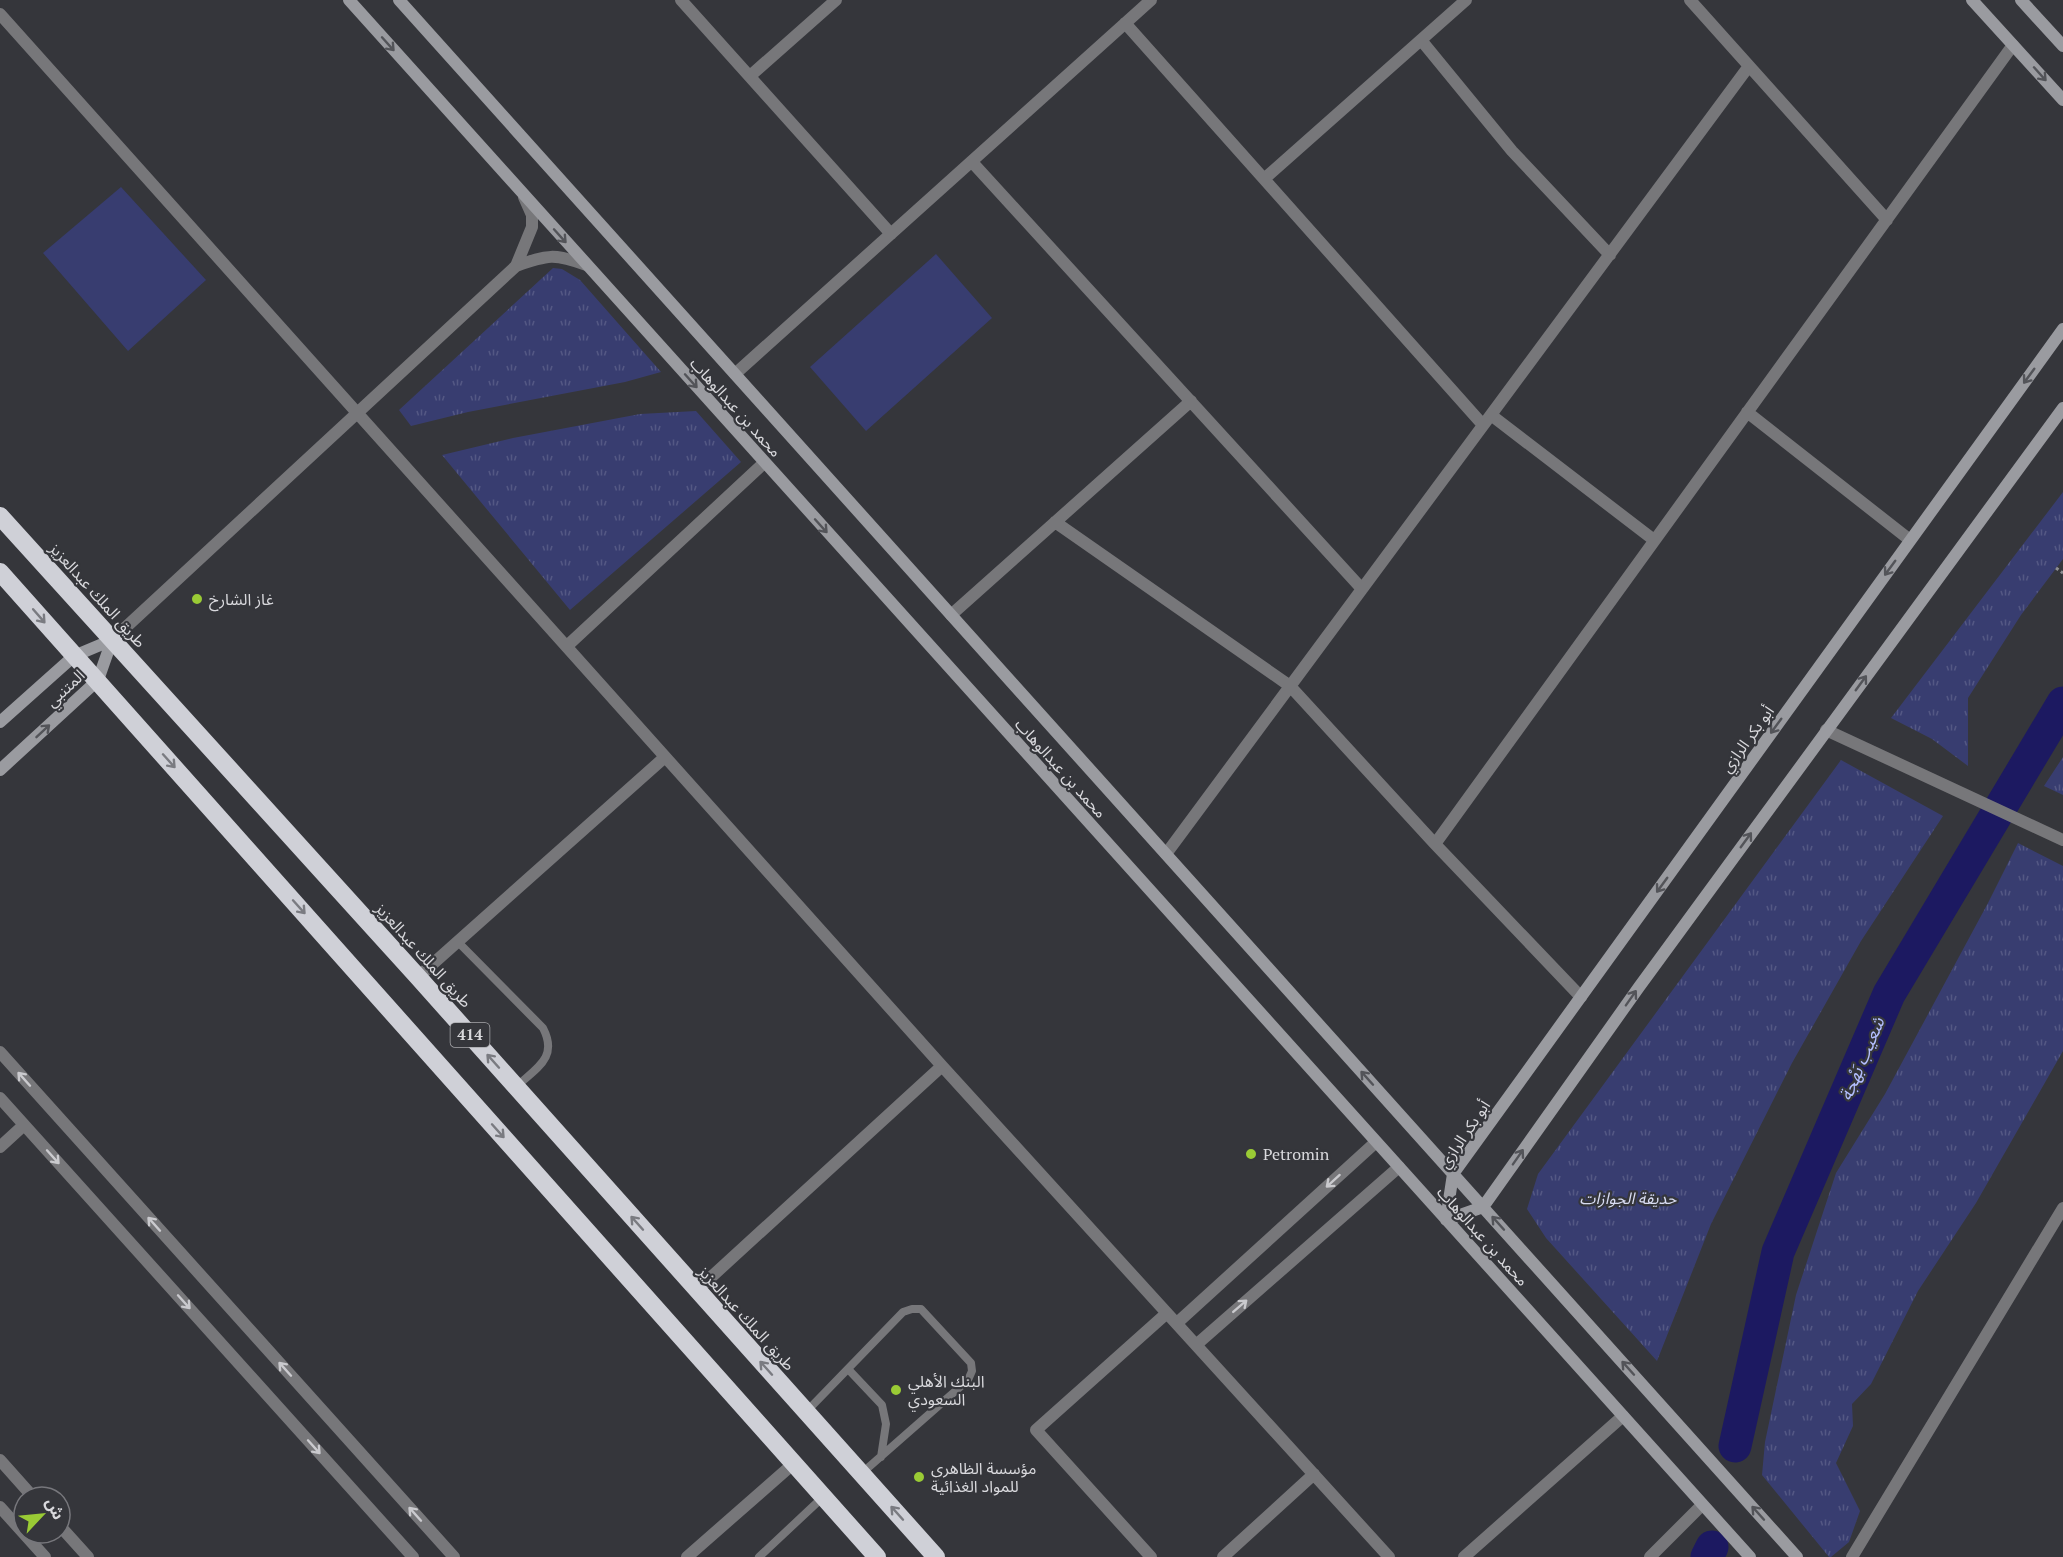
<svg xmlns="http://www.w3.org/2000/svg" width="2063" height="1557" font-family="'PT Serif','Noto Sans Arabic',serif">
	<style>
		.grass { fill: url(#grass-tufts) }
		.pitch { fill: #383d70 }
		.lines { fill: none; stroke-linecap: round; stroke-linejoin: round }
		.river { stroke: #1c1961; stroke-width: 33 }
		.path { stroke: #8d8e92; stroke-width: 3; stroke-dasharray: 3 3; stroke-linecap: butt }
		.lane { stroke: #77777a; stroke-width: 8 }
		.street { stroke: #77777a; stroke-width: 12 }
		.secondary { stroke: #9a9ba0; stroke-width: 12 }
		.highway { stroke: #cfd0d7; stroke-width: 18 }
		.oneway { stroke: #535459 }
		.oneway2 { stroke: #7a7b81 }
		.oneway3 { stroke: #cacace }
		.poi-dot { fill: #9acb35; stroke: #35363b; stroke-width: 2 }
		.labels { text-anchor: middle; stroke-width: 4.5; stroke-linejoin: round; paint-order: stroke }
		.shield { fill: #35363b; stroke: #a8a8ac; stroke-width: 1.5 }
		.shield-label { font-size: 15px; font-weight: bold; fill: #d9d9dd }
		.street-label { font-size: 16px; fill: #d9d9dd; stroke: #35363b }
		.poi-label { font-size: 16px; fill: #d9d9dd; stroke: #35363b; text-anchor: start }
		.park-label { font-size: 16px; font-style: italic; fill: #d9ddf3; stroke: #35363b }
		.water-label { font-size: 18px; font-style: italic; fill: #b3befe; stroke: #35363b }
	</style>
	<defs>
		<pattern id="grass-tufts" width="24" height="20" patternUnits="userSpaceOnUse" patternTransform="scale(1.5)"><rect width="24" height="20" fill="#383d70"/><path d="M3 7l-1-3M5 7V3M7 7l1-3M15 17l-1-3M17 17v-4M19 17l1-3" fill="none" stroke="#545884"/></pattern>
	</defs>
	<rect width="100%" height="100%" fill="#35363b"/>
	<path class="grass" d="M 553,268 L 562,269 L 580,280 L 661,372 L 625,382 L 468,412 L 411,426 L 399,410 Z
		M 696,411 L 741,462 L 570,610 L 442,455 L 513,438 L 640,414 Z
		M 2063,492 L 2063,559 L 2021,615 L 1968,698 L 1968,766 L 1932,739 L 1891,718 Z
		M 2063,757 L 2063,795 L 2044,786 Z
		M 1841,760 L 1943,816 L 1861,941 L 1792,1063 L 1711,1224 L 1657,1361 L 1546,1238 L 1527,1209 L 1538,1174 Z
		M 2018,843 L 2063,866 L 2063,1051 L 1976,1203 L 1918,1291 L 1871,1384 L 1852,1404 L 1853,1426 L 1836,1463 L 1860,1511 L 1849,1542 L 1831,1557 L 1829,1557 L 1762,1475 L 1765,1442 L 1796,1295 L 1836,1173 L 1885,1094 L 1988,903 Z"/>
	<path class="pitch" d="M 121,187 L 206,280 L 128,351 L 43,253 Z
		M 936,254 L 992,318 L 866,431 L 810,367 Z"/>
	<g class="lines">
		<path class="river" d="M 1735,1446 L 1778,1252 L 1889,994 L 2063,703
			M 1707,1557 L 1712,1547"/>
		<path class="path" d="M 2056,568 L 2063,573"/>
		<path class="lane" d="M 457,941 L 543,1028 C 558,1057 538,1067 517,1086
			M 848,1369 L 882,1405 L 886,1424 L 881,1457
			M 807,1411 L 903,1312 L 912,1309 L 921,1309 L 971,1363 L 972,1371 L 968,1380 L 862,1473
			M 759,1557 L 823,1497"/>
		<path class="street" d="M 681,0 L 891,234
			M 1690,0 L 1887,220
			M 0,14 L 942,1066 L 1389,1557
			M 1125,23 L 1483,425
			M 1421,40 L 1512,151 L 1610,255
			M 750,76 L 836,0
			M 972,162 L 1362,589
			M 1264,179 L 1466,0
			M 524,197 L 532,215 L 532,227 L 516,266 C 548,255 554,253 586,265
			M 735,374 L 1151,0
			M 1747,412 L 1910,540
			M 1491,415 L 1654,540
			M 1055,522 L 1290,686 L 1435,844 L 1581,997
			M 951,615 L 1191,401
			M 112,640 L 516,266
			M 567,646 L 764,463
			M 1826,730 L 2063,840
			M 1435,844 L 2013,45
			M 1166,854 L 1749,66
			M 418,977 L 665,757
			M 0,1052 L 454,1557
			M 0,1098 L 413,1557
			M 0,1147 L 24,1125
			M 697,1290 L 942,1066
			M 1177,1323 L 1376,1142
			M 1196,1345 L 1399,1167
			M 0,1460 L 33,1497
			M 0,1507 L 45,1557
			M 60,1526 L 88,1557
			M 687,1557 L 793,1464
			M 1151,1557 L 1036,1430 L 1167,1313
			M 1223,1557 L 1314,1474
			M 1464,1557 L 1623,1416
			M 1650,1557 L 1702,1505
			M 1852,1557 L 2063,1208"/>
		<path class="secondary" d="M 349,0 L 1750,1557
			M 399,0 L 1797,1557
			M 1972,0 L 2063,100
			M 2021,0 L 2063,46
			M 2063,329 L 1453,1174 L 1446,1220 L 1483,1207 L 1639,987 L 2063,408
			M 0,722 L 74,656 L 112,640
			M 0,770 L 98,680 L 112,640"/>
		<path class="highway" d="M 0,516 L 418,977 L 936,1557
			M 0,572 L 877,1557"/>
	</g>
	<defs><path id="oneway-shaft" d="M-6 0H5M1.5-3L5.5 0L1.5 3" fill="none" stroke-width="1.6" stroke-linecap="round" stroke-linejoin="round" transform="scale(1.5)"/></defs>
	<g class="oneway">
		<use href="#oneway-shaft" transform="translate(388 44) rotate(48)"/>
		<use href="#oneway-shaft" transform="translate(2040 74) rotate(48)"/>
		<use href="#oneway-shaft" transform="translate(560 236) rotate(48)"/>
		<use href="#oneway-shaft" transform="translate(2029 376) rotate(126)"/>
		<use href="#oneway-shaft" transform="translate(691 381) rotate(48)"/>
		<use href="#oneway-shaft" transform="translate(821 526) rotate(48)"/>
		<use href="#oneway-shaft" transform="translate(1890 568) rotate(126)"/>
		<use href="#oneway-shaft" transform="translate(1861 683) rotate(-54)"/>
		<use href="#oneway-shaft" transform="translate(1776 726) rotate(126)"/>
		<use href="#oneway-shaft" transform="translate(43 731) rotate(-43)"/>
		<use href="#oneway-shaft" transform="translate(1746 840) rotate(-54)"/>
		<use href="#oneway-shaft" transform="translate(1662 885) rotate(126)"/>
		<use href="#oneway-shaft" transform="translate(1631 998) rotate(-55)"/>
		<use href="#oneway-shaft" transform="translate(1367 1078) rotate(-132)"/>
		<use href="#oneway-shaft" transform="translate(1518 1157) rotate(-55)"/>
		<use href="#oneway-shaft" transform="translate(1498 1223) rotate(-132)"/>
		<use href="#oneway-shaft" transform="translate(1628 1368) rotate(-132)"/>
		<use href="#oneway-shaft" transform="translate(1758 1513) rotate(-132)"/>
	</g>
	<g class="oneway2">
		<use href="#oneway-shaft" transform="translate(39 616) rotate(49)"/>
		<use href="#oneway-shaft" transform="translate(169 761) rotate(48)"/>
		<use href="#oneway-shaft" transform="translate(299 907) rotate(48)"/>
		<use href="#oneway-shaft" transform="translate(493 1061) rotate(-132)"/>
		<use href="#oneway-shaft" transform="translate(498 1131) rotate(48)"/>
		<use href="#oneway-shaft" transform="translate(637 1223) rotate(-132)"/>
		<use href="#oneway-shaft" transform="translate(766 1368) rotate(-132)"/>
		<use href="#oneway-shaft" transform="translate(897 1513) rotate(-132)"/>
	</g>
	<g class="oneway3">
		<use href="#oneway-shaft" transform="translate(24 1079) rotate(-132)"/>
		<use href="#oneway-shaft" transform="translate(53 1157) rotate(48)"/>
		<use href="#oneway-shaft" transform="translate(1333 1181) rotate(138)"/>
		<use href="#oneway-shaft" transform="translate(154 1224) rotate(-132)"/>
		<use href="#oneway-shaft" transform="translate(184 1302) rotate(48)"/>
		<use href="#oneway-shaft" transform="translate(1240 1306) rotate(-41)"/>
		<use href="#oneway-shaft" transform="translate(285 1369) rotate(-132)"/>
		<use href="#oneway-shaft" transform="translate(314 1447) rotate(48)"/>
		<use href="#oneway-shaft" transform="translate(415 1514) rotate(-132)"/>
	</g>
	<g class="poi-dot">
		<circle cx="197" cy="599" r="6"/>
		<circle cx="1251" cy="1154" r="6"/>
		<circle cx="896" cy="1390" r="6"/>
		<circle cx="919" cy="1477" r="6"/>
	</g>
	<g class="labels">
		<rect class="shield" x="450.5" y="1023" width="39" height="24" rx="4.5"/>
		<g class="shield-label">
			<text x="470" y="1040">414</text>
		</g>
		<g class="street-label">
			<text transform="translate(736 407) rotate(48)" y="6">محمد بن عبدالوهاب</text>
			<text transform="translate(98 595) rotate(48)" y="6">طريق الملك عبدالعزيز</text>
			<text transform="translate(65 688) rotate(-43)" y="6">المتنبي</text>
			<text transform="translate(1747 739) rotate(-54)" y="6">أبو بكر الرازي</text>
			<text transform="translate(1061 768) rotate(48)" y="6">محمد بن عبدالوهاب</text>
			<text transform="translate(424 955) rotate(48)" y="6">طريق الملك عبدالعزيز</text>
			<text transform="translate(1464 1134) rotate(-56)" y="6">أبو بكر الرازي</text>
			<text transform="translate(1483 1236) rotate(48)" y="6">محمد بن عبدالوهاب</text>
			<text transform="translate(747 1318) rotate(48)" y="6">طريق الملك عبدالعزيز</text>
		</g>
		<g class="poi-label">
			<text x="209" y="605">غاز الشارخ</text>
			<text x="1263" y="1160">Petromin</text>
			<text x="908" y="1387">البنك الأهلي<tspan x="908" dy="18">السعودي</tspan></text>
			<text x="931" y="1474">مؤسسة الظاهري<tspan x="931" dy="18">للمواد الغذائية</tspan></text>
		</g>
		<g class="park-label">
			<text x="1628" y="1204">حديقة الجوازات</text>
		</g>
		<g class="water-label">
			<text transform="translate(1862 1059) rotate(-67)" y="6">شعيب بَهْجة</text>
		</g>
	</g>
	<g transform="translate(42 1515) rotate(64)"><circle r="28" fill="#35363b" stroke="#77777c" stroke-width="1.5"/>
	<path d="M0-4.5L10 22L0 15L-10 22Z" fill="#9acb35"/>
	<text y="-9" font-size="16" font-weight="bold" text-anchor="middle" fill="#d9d9dd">ش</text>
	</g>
</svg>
